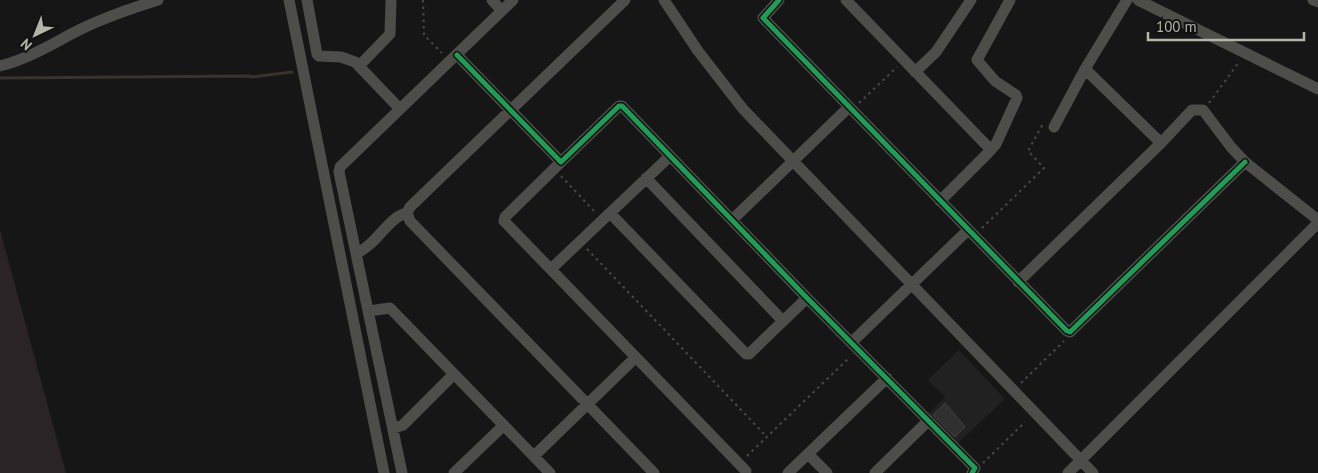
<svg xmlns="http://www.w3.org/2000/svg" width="1318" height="473" font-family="'PT Sans',sans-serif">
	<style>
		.built { fill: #202120 }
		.green { fill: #2b2426 }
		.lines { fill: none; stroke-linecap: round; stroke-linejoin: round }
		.stream { stroke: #36342b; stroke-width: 3 }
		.building { fill: #2f302f; stroke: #41423e }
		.path { stroke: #494946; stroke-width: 2; stroke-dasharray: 2.5 4; stroke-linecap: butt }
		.minor { stroke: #4d4e4a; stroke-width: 11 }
		.cycleway-casing { stroke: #111210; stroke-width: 8 }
		.cycleway { stroke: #1a9f57; stroke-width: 5 }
	</style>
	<rect width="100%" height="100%" fill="#161616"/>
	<path class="built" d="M 959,350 L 1005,399 L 957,444 L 928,414 L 945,397 L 928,380 Z"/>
	<path class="green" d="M 0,230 L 66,473 L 0,473 Z"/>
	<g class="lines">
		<path class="stream" d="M 0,78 L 249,76 L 252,77 L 292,72"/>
	</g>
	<path class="building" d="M 945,403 L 965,427 L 955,437 L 933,415 Z"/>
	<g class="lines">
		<path class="path" d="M 423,0 L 424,35 L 442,53
			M 859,103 L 897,67
			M 1209,103 L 1239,62
			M 561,176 L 595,212
			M 982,228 L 1044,168 L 1028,151 L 1044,122
			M 587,249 L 767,437
			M 1021,383 L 1064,341
			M 747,456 L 850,357
			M 983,463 L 1025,422"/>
		<path class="minor" d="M 289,0 L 384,473
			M 307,0 L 317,54 L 319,56 L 341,57 L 355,62 L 400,109
			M 492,0 L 502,11
			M 625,0 L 410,207 L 407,213 L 410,221 L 654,473
			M 664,0 L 698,51 L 743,109 L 1093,473
			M 779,0 L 763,18 L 1067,331 L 1070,332 L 1245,162
			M 846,0 L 991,150
			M 1127,0 L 1085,69 L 1161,143
			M 1138,0 L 1318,89
			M 1313,0 L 1318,2
			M 457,55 L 561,162 L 619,106 L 622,106 L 807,298 L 975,468 L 972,473
			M 0,66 C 29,59 55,42 81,29 C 106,17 132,8 158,0
			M 359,66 L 390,34 L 391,0
			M 915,72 L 936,52 L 971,0
			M 1054,127 L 1085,69
			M 561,162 L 505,217 L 504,221 L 746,471
			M 646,178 L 783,321
			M 940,201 L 986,155 L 996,144 L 1017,98 L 1016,95 L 995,81 L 977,60 L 1010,0
			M 610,213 L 746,354 L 749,354 L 807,298
			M 732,220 L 849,107
			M 356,253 C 375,247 389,216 407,213
			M 551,269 L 670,156
			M 1018,282 L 1161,143 L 1192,110 L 1203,110 L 1231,147 L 1245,162 L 1318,220
			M 369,311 L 390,308 L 550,473
			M 852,342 L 968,230
			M 394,428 L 403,425 L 454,374
			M 808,454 L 827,473
			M 534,456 L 636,357
			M 402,473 L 339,172 L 340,167 L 513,0
			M 454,473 L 504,425
			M 788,473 L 887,378
			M 875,473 L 928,421
			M 1068,473 L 1318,223"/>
		<defs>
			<path id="cycleway" d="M 779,0 L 763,18 L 1067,331 L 1070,332 L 1245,162
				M 457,55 L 561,162 L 619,106 L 622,106 L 807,298 L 975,468 L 972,473"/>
		</defs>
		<use href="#cycleway" class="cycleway-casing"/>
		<use href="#cycleway" class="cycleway"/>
	</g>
	<g transform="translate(35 35) rotate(223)" stroke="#111210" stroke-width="4" paint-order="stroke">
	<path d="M0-4L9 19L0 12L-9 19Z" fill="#b3b5a8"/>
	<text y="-8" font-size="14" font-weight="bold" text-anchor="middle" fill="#b3b5a8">N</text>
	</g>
	<path d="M1148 32v8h156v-8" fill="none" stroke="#b3b5a8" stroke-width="2.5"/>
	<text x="1156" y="32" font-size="15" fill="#b3b5a8" stroke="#111210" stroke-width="4" paint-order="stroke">100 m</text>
</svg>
